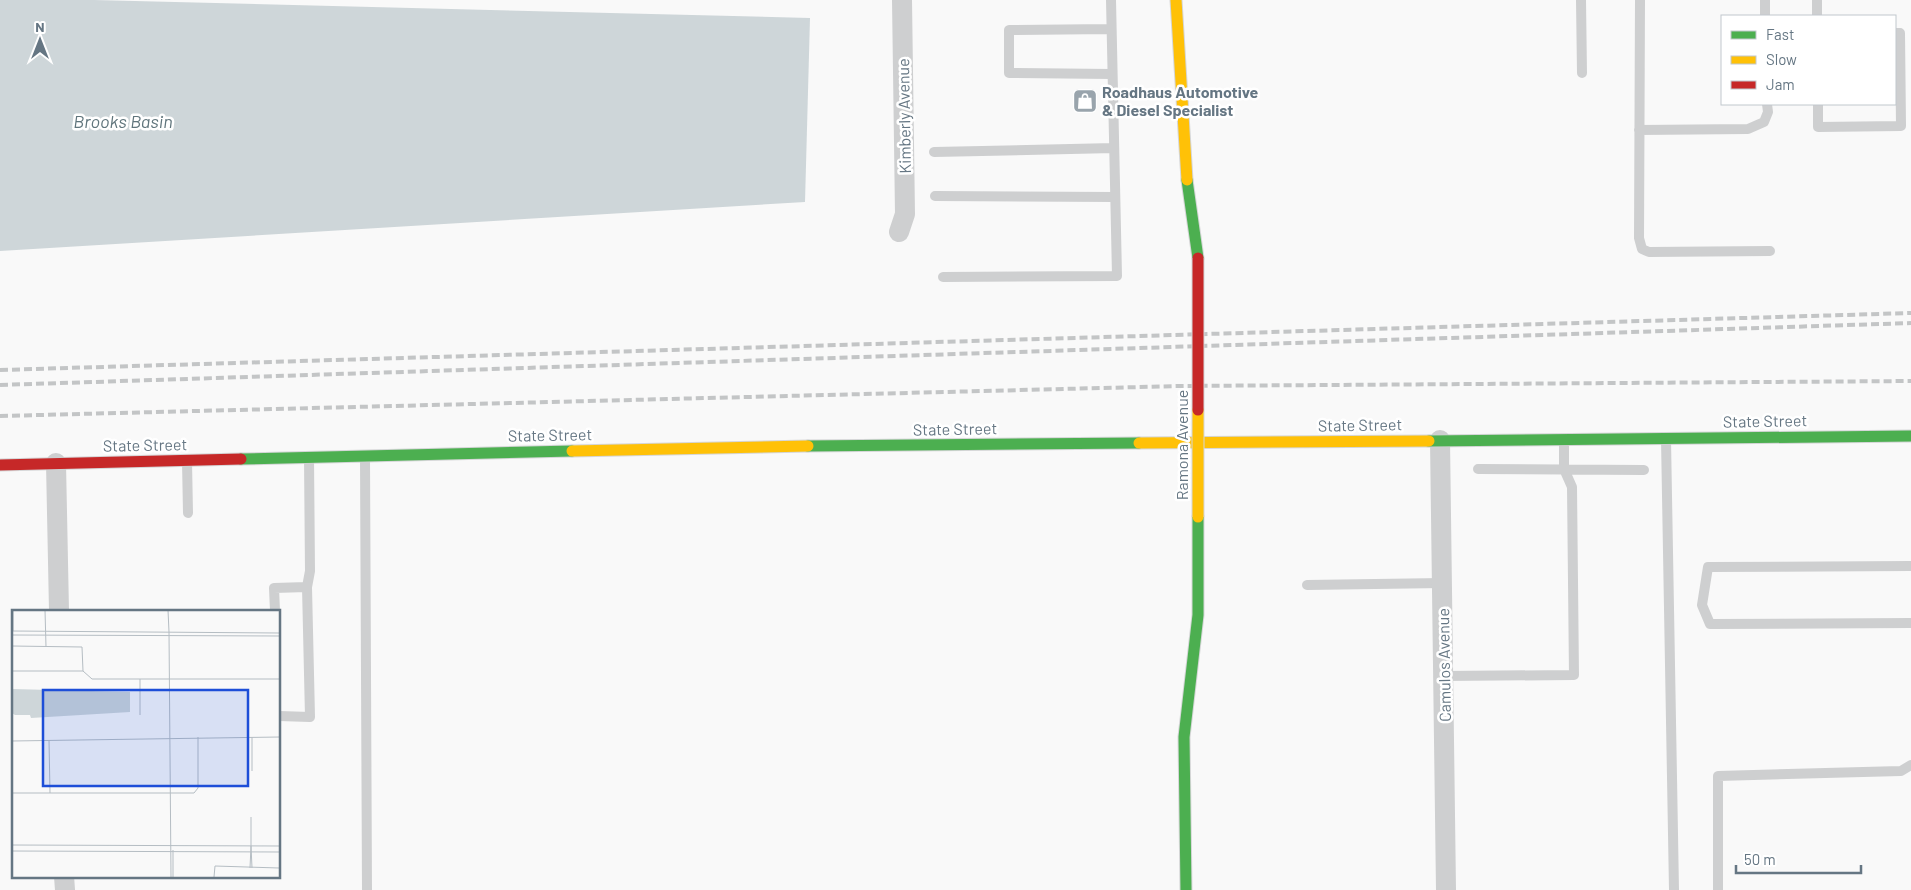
<svg xmlns="http://www.w3.org/2000/svg" width="1911" height="890" font-family="Barlow,sans-serif">
	<style>
		.water { fill: #ced6d9 }
		.lines { fill: none; stroke-linecap: round; stroke-linejoin: round }
		.fast-casing { stroke: #d5d6d7; stroke-width: 13 }
		.slow-casing { stroke: #d5d6d7; stroke-width: 13 }
		.jam-casing { stroke: #d5d6d7; stroke-width: 13 }
		.lane { stroke: #cecfd0; stroke-width: 10 }
		.street { stroke: #cecfd0; stroke-width: 20 }
		.fast { stroke: #4caf50; stroke-width: 11 }
		.slow { stroke: #ffc107; stroke-width: 11 }
		.jam { stroke: #c62828; stroke-width: 11 }
		.rail { stroke: #c3c5c6; stroke-width: 4; stroke-dasharray: 8 4; stroke-linecap: butt }
		.slow-bridge-casing { stroke: #d5d6d7; stroke-width: 13; stroke-linecap: butt }
		.jam-bridge-casing { stroke: #d5d6d7; stroke-width: 13; stroke-linecap: butt }
		.slow-bridge { stroke: #ffc107; stroke-width: 11 }
		.jam-bridge { stroke: #c62828; stroke-width: 11 }
		.labels { text-anchor: middle; stroke-width: 5; stroke-linejoin: round; paint-order: stroke }
		.poi-label { font-size: 16px; font-weight: bold; fill: #657683; stroke: #fff; text-anchor: start }
		.street-label { font-size: 16px; fill: #657683; stroke: #fff }
		.water-label { font-size: 18px; font-style: italic; fill: #60757c; stroke: #fff }
		.inset-road { fill: none; stroke: #b5bdc3; stroke-width: 1 }
		.view { fill: #1d4ed8; fill-opacity: 0.15; stroke: #1d4ed8; stroke-width: 2.5 }
		.inset-edge { fill: none; stroke: #657683; stroke-width: 2.5 }
	</style>
	<rect width="100%" height="100%" fill="#f9f9f9"/>
	<path class="water" d="M 0,0 L 94,0 L 810,18 L 805,202 L 0,251 Z"/>
	<g class="lines">
		<defs>
			<path id="fast" d="M 1187,180 L 1198,258
				M 1429,441 L 1911,436
				M 808,446 L 1139,443
				M 241,459 L 572,451
				M 1186,890 L 1184,737 L 1198,615 L 1198,517"/>
			<path id="slow" d="M 1176,0 L 1187,180
				M 1139,443 L 1429,441
				M 572,451 L 808,446"/>
			<path id="jam" d="M 0,465 L 241,459"/>
		</defs>
		<use href="#fast" class="fast-casing"/>
		<use href="#slow" class="slow-casing"/>
		<use href="#jam" class="jam-casing"/>
		<path class="lane" d="M 1581,0 L 1582,73
			M 1640,0 L 1639,238 L 1642,249 L 1649,252 L 1770,251
			M 1765,0 L 1765,16
			M 1817,0 L 1817,16
			M 1111,29 L 1009,30 L 1009,73 L 1112,74
			M 1818,104 L 1818,127 L 1901,126 L 1900,33 L 1895,33
			M 1639,130 L 1748,129 L 1764,122 L 1768,112 L 1767,104
			M 934,152 L 1114,148
			M 935,196 L 1115,197
			M 943,277 L 1117,276 L 1111,0
			M 1666,439 L 1674,890
			M 365,457 L 367,890
			M 187,461 L 188,513
			M 1478,469 L 1644,470
			M 1911,566 L 1708,567 L 1702,605 L 1710,624 L 1911,623
			M 1307,585 L 1443,583
			M 275,611 L 274,588 L 307,587
			M 1444,676 L 1574,675 L 1572,487 L 1564,469 L 1564,440
			M 279,716 L 310,717 L 307,587 L 310,571 L 309,458
			M 1718,890 L 1718,776 L 1901,771 L 1911,765"/>
		<path class="street" d="M 899,232 L 905,214 L 902,0
			M 1440,440 L 1446,890
			M 56,463 L 59,611
			M 64,876 L 65,890"/>
		<use href="#fast" class="fast"/>
		<use href="#slow" class="slow"/>
		<use href="#jam" class="jam"/>
		<path class="rail" d="M 0,370 L 1911,313
			M 0,385 L 1911,323
			M 0,416 L 1180,386 L 1911,381"/>
		<defs>
			<path id="slow-bridge" d="M 1198,410 L 1198,517"/>
			<path id="jam-bridge" d="M 1198,258 L 1198,410"/>
		</defs>
		<use href="#slow-bridge" class="slow-bridge-casing"/>
		<use href="#jam-bridge" class="jam-bridge-casing"/>
		<use href="#slow-bridge" class="slow-bridge"/>
		<use href="#jam-bridge" class="jam-bridge"/>
	</g>
	<defs>
		<symbol id="shop-square" viewBox="-11 -11 22 22"><rect x="-9" y="-9" width="18" height="18" rx="4" fill="#99a4ac" stroke="#fff"/><path d="M-5-2.5h2.3a2.7 3.5 0 0 1 5.4 0H5L5.5 6h-11ZM-1.5-2.5h3a1.5 2.3 0 0 0-3 0Z" fill="#fff"/></symbol>
	</defs>
	<g fill-rule="evenodd">
		<use href="#shop-square" x="1071" y="87" width="28" height="28"/>
	</g>
	<g class="labels">
		<g class="poi-label">
			<text x="1102" y="98">Roadhaus Automotive<tspan x="1102" dy="18">&amp; Diesel Specialist</tspan></text>
		</g>
		<g class="street-label">
			<text transform="translate(904 116) rotate(-91)" y="6">Kimberly Avenue</text>
			<text transform="translate(1765 421) rotate(-1)" y="6">State Street</text>
			<text transform="translate(1360 425) rotate(-1)" y="6">State Street</text>
			<text transform="translate(955 429) rotate(-1)" y="6">State Street</text>
			<text transform="translate(550 435) rotate(-1)" y="6">State Street</text>
			<text transform="translate(145 445) rotate(-1)" y="6">State Street</text>
			<text transform="translate(1182 445) rotate(-90)" y="6">Ramona Avenue</text>
			<text transform="translate(1444 665) rotate(-91)" y="6">Camulos Avenue</text>
		</g>
		<g class="water-label">
			<text x="123" y="128">Brooks Basin</text>
		</g>
	</g>
	<g transform="translate(12 610)">
		<rect width="268" height="268" fill="#f9f9f9"/>
		<path d="M 0,79 L 118,82 L 118,102 L 19,108 L 18,105 L 3,105 L 0,103 Z" fill="#ced6d9"/>
		<path class="inset-road" d="M 1,0 L 1,21M 33,0 L 34,37M 156,0 L 157,22M 0,21 L 268,23M 157,22 L 159,267M 0,25 L 268,26M 0,36 L 70,37 L 71,61M 0,61 L 71,61M 71,61 L 80,69 L 268,69M 128,105 L 128,69M 37,130 L 38,183M 0,131 L 268,127M 240,161 L 240,127M 0,183 L 182,183 L 186,178 L 186,127M 239,207 L 239,236M 0,235 L 268,236M 0,241 L 268,242M 238,258 L 239,236 L 240,258M 161,267 L 161,240M 202,267 L 203,256 L 267,258"/>
		<path class="view" d="M 31,80 L 236,80 L 236,176 L 31,176 Z"/>
		<rect width="268" height="268" class="inset-edge"/>
	</g>
	<rect x="1721" y="15" width="175" height="90" fill="#ffffff" stroke="#c1c8cd"/>
	<rect x="1731" y="31" width="25" height="8" fill="#4caf50" stroke="#c1c8cd"/>
	<text x="1766" y="40" font-size="15" fill="#657683">Fast</text>
	<rect x="1731" y="56" width="25" height="8" fill="#ffc107" stroke="#c1c8cd"/>
	<text x="1766" y="65" font-size="15" fill="#657683">Slow</text>
	<rect x="1731" y="81" width="25" height="8" fill="#c62828" stroke="#c1c8cd"/>
	<text x="1766" y="90" font-size="15" fill="#657683">Jam</text>
	<g transform="translate(40 40)" stroke="#ffffff" stroke-width="4" paint-order="stroke">
	<path d="M0-4L9 19L0 12L-9 19Z" fill="#657683"/>
	<text y="-8" font-size="14" font-weight="bold" text-anchor="middle" fill="#657683">N</text>
	</g>
	<path d="M1736 865v8h125v-8" fill="none" stroke="#657683" stroke-width="2.5"/>
	<text x="1744" y="865" font-size="15" fill="#657683" stroke="#ffffff" stroke-width="4" paint-order="stroke">50 m</text>
</svg>
